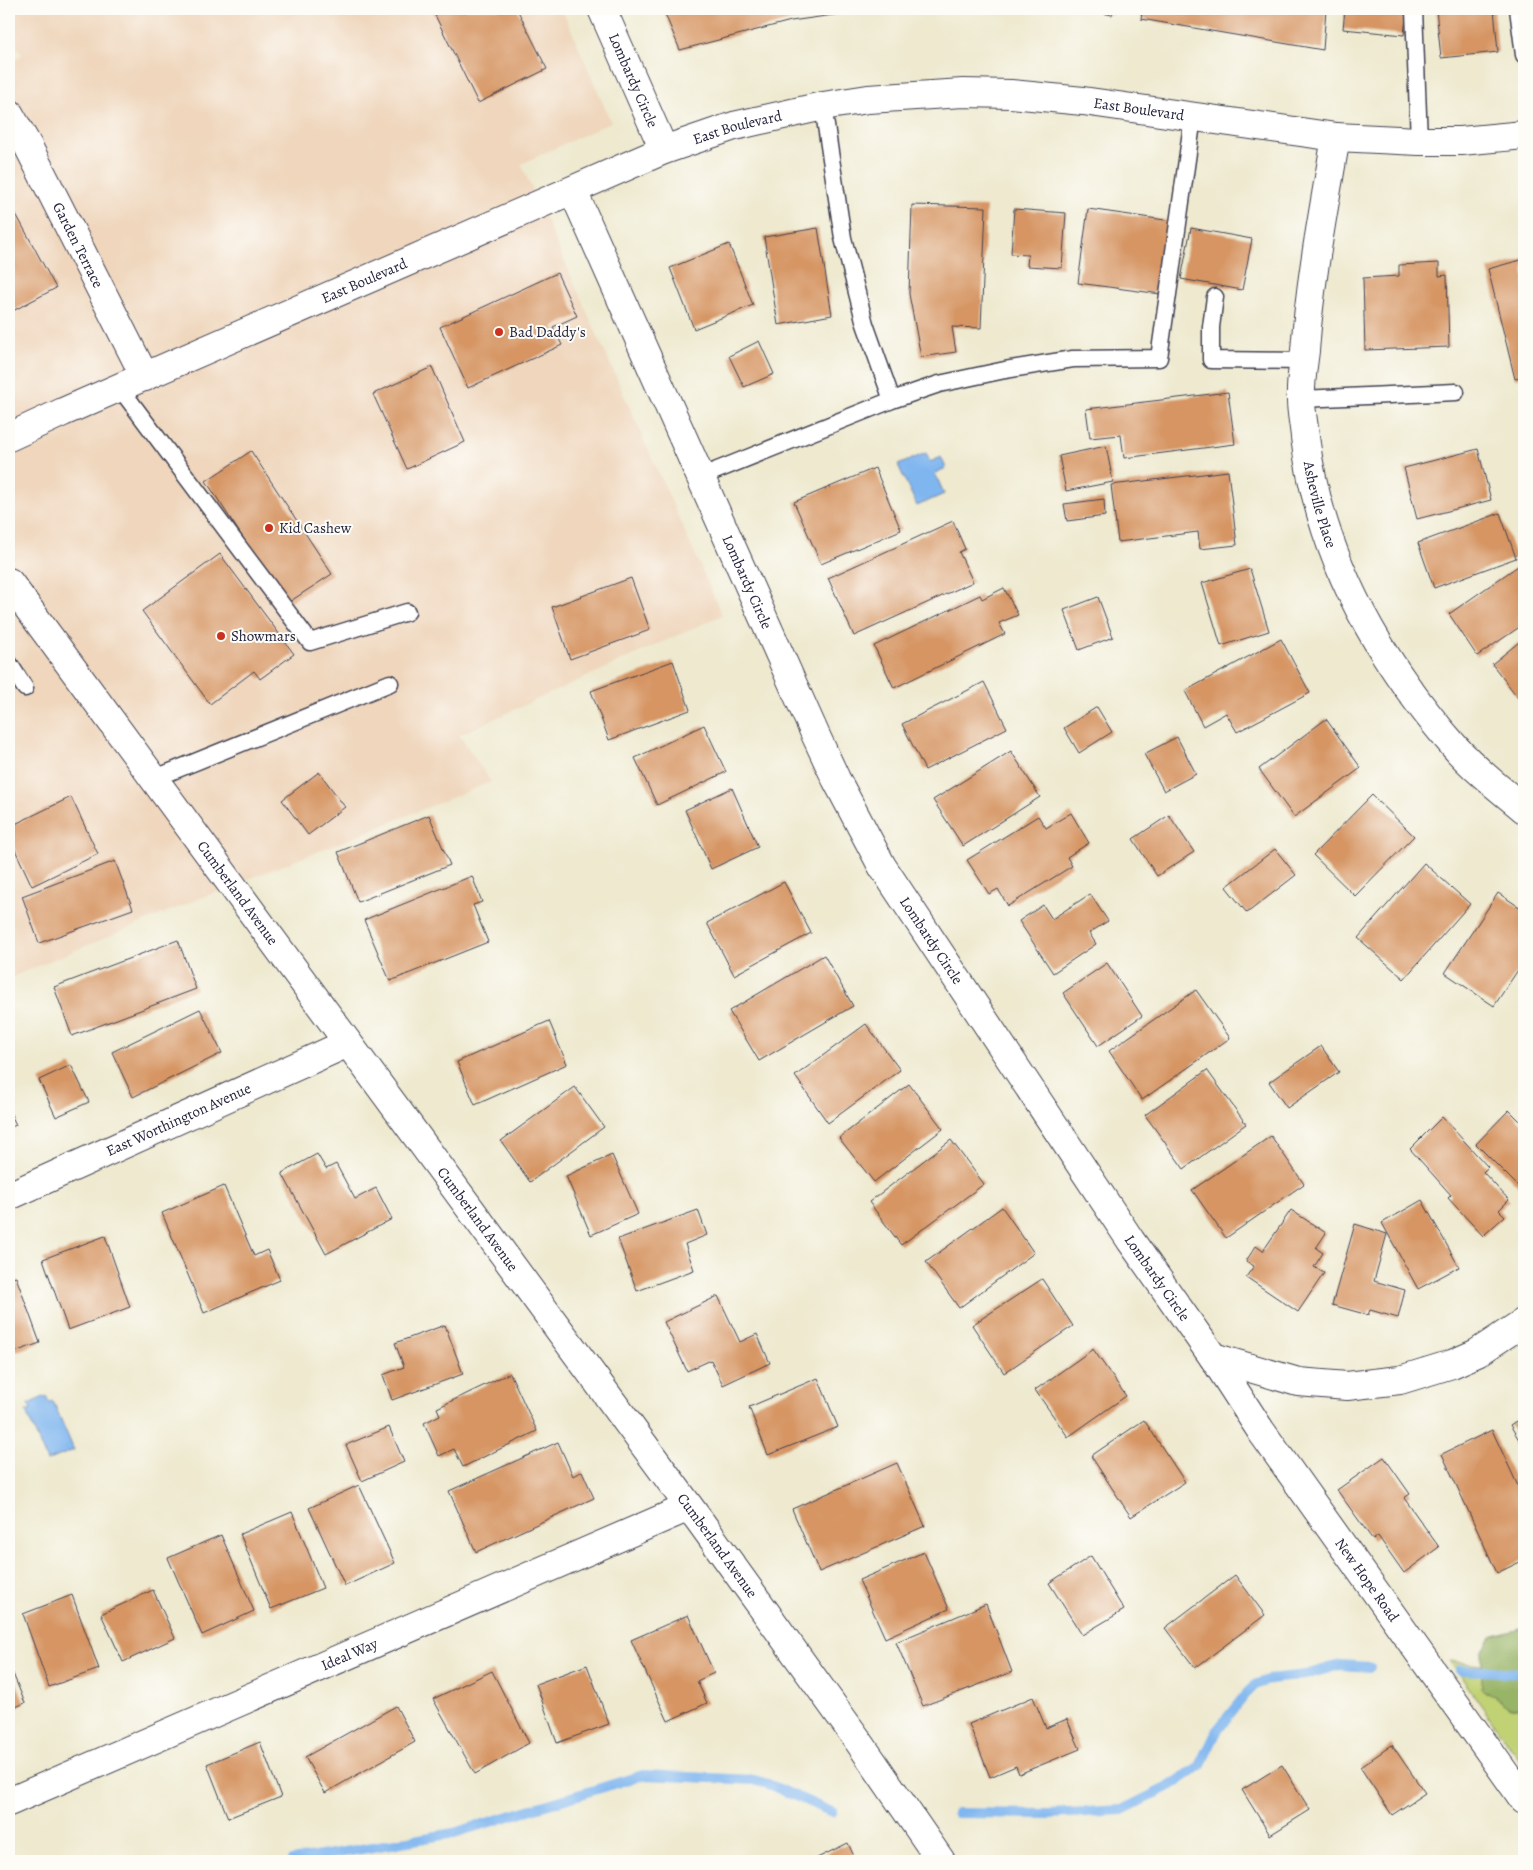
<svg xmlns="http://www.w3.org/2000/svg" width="1533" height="1870" font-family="Alegreya,serif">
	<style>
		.built { fill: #efd6bc }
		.green { fill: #c1d274; stroke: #727a58 }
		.forest { fill: #98b466; stroke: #5d6b50 }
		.water { fill: #80b6ef; stroke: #516c95 }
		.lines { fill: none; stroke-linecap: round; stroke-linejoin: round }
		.stream { stroke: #80b6ef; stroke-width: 10 }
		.building { fill: #d69563 }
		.service-casing { stroke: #414051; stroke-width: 19 }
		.minor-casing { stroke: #414051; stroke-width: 30 }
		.tertiary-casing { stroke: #414051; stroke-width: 30 }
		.service { stroke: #fff; stroke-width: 16 }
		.minor { stroke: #fff; stroke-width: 28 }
		.tertiary { stroke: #fff; stroke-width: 28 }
		.poi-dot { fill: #c8321e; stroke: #fdfcf7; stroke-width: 2 }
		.labels { text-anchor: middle; stroke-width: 4; stroke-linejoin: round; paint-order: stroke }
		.street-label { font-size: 15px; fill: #22223b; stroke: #fdfcf7 }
		.poi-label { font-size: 15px; fill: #22223b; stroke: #fdfcf7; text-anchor: start }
	</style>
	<rect width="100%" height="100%" fill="#fdfcf7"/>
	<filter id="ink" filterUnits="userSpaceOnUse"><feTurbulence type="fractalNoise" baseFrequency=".02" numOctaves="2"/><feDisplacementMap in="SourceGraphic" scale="10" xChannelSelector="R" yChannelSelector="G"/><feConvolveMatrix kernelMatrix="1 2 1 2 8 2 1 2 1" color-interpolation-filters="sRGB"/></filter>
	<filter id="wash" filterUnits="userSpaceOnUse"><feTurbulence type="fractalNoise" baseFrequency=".0096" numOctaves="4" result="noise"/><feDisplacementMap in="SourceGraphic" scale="20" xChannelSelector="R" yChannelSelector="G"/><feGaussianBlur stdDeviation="1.12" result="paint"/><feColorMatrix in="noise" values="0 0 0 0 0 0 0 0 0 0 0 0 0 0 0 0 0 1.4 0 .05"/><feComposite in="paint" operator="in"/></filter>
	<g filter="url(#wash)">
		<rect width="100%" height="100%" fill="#eee9cf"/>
		<path class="built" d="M 9,9 L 562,9 L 611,122 L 521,164 L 722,615 L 459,735 L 491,782 L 196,900 L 9,978 L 9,67 L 22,54 L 9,35 Z"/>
		<path class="green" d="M 1450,1661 L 1524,1671 L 1524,1766 Z"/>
		<path class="forest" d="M 1524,1628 L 1524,1709 L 1510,1708 L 1482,1689 L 1482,1651 L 1491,1637 Z"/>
		<path class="water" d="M 926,453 L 930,462 L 941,457 L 946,468 L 935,473 L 944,494 L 917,506 L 898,465 Z
			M 46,1396 L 49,1402 L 53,1401 L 74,1450 L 47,1461 L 26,1412 L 31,1410 L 28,1404 Z"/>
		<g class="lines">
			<path class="stream" d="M 1460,1670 L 1524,1673
				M 957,1813 L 1049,1814 L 1122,1810 L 1170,1786 L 1200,1766 L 1218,1729 L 1246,1694 L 1255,1685 L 1270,1679 L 1305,1675 L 1340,1665 L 1370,1667
				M 292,1861 L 454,1833 L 643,1775 L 754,1780 L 768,1784 L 832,1812"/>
		</g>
		<g id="blocks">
			<path class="building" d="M 432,9 L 517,9 L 547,69 L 478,103 Z
				M 663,9 L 868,9 L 868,10 L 791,21 L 680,50 Z
				M 1083,9 L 1113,9 L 1112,15 Z
				M 1126,9 L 1326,9 L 1323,50 L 1141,19 L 1142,12 Z
				M 1345,9 L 1407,9 L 1404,35 L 1343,29 Z
				M 1436,9 L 1494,9 L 1498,52 L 1441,58 Z
				M 9,201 L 56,288 L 9,313 Z
				M 912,205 L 986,207 L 981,328 L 952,327 L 956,352 L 921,357 L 909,294 Z
				M 1014,209 L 1066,213 L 1062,268 L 1027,266 L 1028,255 L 1011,254 Z
				M 1088,209 L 1172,221 L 1161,294 L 1078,283 Z
				M 818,228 L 832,315 L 778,325 L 764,237 Z
				M 1191,228 L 1252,239 L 1242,290 L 1181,279 Z
				M 729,244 L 753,305 L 694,329 L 670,268 Z
				M 1524,259 L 1524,377 L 1515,379 L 1488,269 Z
				M 1439,263 L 1439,276 L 1447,275 L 1449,347 L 1365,350 L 1363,278 L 1399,276 L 1399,265 Z
				M 557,273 L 577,316 L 553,327 L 562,345 L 468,388 L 440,327 Z
				M 759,341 L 774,374 L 744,387 L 729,356 Z
				M 432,367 L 465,442 L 407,469 L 373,394 Z
				M 1228,392 L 1235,444 L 1124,458 L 1121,435 L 1090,438 L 1086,409 Z
				M 1106,446 L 1113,482 L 1066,491 L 1059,456 Z
				M 1478,449 L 1491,500 L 1417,519 L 1404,468 Z
				M 251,451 L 332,574 L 286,604 L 206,481 Z
				M 875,468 L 901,530 L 821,564 L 794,502 Z
				M 1228,471 L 1237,545 L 1200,549 L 1198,532 L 1118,542 L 1111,485 Z
				M 1104,499 L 1105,516 L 1067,521 L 1064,504 Z
				M 1500,513 L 1516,558 L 1434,588 L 1418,543 Z
				M 953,521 L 965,549 L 959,552 L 973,582 L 854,636 L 828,578 Z
				M 220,554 L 294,654 L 260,679 L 254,671 L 210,704 L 142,611 Z
				M 1518,566 L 1524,575 L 1524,624 L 1477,656 L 1449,614 Z
				M 1250,569 L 1269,631 L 1221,646 L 1202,583 Z
				M 631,578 L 650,630 L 570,659 L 552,607 Z
				M 1004,588 L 1018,615 L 999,623 L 1005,634 L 894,688 L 874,646 L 980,595 L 982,599 Z
				M 1098,597 L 1113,637 L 1079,650 L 1064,610 Z
				M 1524,638 L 1524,695 L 1519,699 L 1492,664 Z
				M 1281,639 L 1310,693 L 1237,732 L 1226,713 L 1203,726 L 1185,691 Z
				M 673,661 L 690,710 L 609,740 L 591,691 Z
				M 984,682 L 1007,728 L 925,770 L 902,724 Z
				M 1097,707 L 1112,732 L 1079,753 L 1064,728 Z
				M 1326,719 L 1361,768 L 1294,817 L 1259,769 Z
				M 704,725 L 726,772 L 657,805 L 635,758 Z
				M 1177,737 L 1196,774 L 1164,791 L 1144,754 Z
				M 1011,751 L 1040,797 L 963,846 L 933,800 Z
				M 319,772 L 345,807 L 308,835 L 282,800 Z
				M 732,788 L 758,847 L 711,869 L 685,810 Z
				M 1372,795 L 1414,836 L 1355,896 L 1313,855 Z
				M 71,797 L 98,854 L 32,886 L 9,837 L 9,827 Z
				M 1071,813 L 1089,843 L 1067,857 L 1072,866 L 1008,906 L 998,889 L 989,894 L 967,860 L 1038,816 L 1046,828 Z
				M 429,815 L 450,865 L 358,902 L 338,852 Z
				M 1169,815 L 1194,852 L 1157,876 L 1133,839 Z
				M 1275,849 L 1296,875 L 1247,913 L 1226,887 Z
				M 115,861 L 133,909 L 39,943 L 22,896 Z
				M 1424,863 L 1470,904 L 1404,979 L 1358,938 Z
				M 472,876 L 482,902 L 473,905 L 488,942 L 390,981 L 364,920 Z
				M 784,882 L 811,933 L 734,975 L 707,923 Z
				M 1498,893 L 1524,910 L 1524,961 L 1494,1006 L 1445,973 Z
				M 1090,894 L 1108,921 L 1089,933 L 1096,944 L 1053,973 L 1019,921 L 1043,905 L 1052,919 Z
				M 178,940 L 196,989 L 72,1036 L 54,987 Z
				M 824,955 L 853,1006 L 759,1061 L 729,1011 Z
				M 1107,963 L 1142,1016 L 1098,1046 L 1063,993 Z
				M 1196,990 L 1230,1038 L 1142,1100 L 1109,1051 Z
				M 200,1009 L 222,1053 L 133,1097 L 112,1052 Z
				M 549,1021 L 567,1064 L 475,1105 L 457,1062 Z
				M 866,1024 L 900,1070 L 828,1123 L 795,1076 Z
				M 1321,1046 L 1339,1072 L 1287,1108 L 1269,1082 Z
				M 71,1065 L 89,1102 L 56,1117 L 39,1080 Z
				M 1207,1070 L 1246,1124 L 1184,1169 L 1145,1115 Z
				M 909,1084 L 943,1129 L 874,1182 L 839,1138 Z
				M 575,1087 L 604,1127 L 530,1182 L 501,1141 Z
				M 9,1110 L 16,1125 L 9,1128 Z
				M 1509,1110 L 1524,1125 L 1524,1192 L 1476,1144 Z
				M 1442,1117 L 1488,1167 L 1483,1172 L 1509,1200 L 1499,1210 L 1505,1216 L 1483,1236 L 1448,1198 L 1451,1195 L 1410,1149 Z
				M 1271,1136 L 1304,1184 L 1226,1238 L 1192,1190 Z
				M 951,1140 L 984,1184 L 901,1245 L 869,1202 Z
				M 317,1154 L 326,1169 L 336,1164 L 355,1199 L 376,1188 L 392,1219 L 326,1254 L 282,1173 Z
				M 612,1155 L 638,1214 L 591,1235 L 566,1176 Z
				M 224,1186 L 254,1256 L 267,1250 L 280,1280 L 204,1313 L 162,1213 Z
				M 1422,1200 L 1459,1267 L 1418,1289 L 1382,1223 Z
				M 1002,1207 L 1034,1253 L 959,1308 L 926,1262 Z
				M 698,1210 L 707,1235 L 685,1244 L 694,1270 L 637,1291 L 618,1239 Z
				M 1291,1210 L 1326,1233 L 1316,1248 L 1323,1253 L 1314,1267 L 1324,1273 L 1298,1312 L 1246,1277 L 1254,1266 L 1246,1261 L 1256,1246 L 1263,1251 Z
				M 1355,1224 L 1387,1234 L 1374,1281 L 1405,1290 L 1398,1318 L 1370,1310 L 1368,1315 L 1332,1305 Z
				M 105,1236 L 130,1307 L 68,1330 L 43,1259 Z
				M 16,1277 L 40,1343 L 9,1354 L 9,1279 Z
				M 1042,1279 L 1073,1326 L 1004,1373 L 972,1325 Z
				M 718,1296 L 740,1342 L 757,1334 L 770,1363 L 723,1385 L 711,1360 L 687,1371 L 664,1322 Z
				M 445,1325 L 463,1374 L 392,1400 L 383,1375 L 404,1367 L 395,1343 Z
				M 1093,1349 L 1126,1396 L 1068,1437 L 1035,1390 Z
				M 510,1373 L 537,1431 L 463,1467 L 454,1449 L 439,1456 L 424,1423 L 440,1415 L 437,1408 Z
				M 818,1378 L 838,1427 L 768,1455 L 749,1407 Z
				M 1524,1416 L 1524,1448 L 1510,1425 Z
				M 1144,1420 L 1185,1482 L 1131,1517 L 1091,1456 Z
				M 389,1427 L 404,1462 L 362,1481 L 346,1445 Z
				M 1492,1430 L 1524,1499 L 1524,1560 L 1497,1573 L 1442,1454 Z
				M 558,1442 L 573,1476 L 582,1471 L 594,1498 L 476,1552 L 449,1491 Z
				M 1384,1457 L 1410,1494 L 1404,1498 L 1439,1547 L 1404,1573 L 1378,1536 L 1373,1540 L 1337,1490 Z
				M 897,1463 L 925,1526 L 819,1572 L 792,1509 Z
				M 359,1485 L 395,1563 L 345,1586 L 309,1508 Z
				M 292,1512 L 323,1588 L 271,1609 L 240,1534 Z
				M 221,1535 L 254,1611 L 202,1635 L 168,1558 Z
				M 924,1552 L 949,1609 L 885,1638 L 859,1580 Z
				M 1091,1556 L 1124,1610 L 1082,1635 L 1049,1583 Z
				M 1235,1575 L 1265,1615 L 1195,1668 L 1165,1628 Z
				M 153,1590 L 175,1638 L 123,1662 L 101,1614 Z
				M 72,1595 L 99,1669 L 49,1687 L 23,1614 Z
				M 986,1604 L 1012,1672 L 923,1706 L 896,1642 Z
				M 688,1615 L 714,1673 L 697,1681 L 707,1703 L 668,1721 L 631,1640 Z
				M 9,1664 L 25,1703 L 9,1710 Z
				M 587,1665 L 609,1724 L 557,1743 L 536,1684 Z
				M 492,1671 L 529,1743 L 475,1774 L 433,1699 Z
				M 1033,1697 L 1046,1728 L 1067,1719 L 1080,1749 L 1019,1774 L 1016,1766 L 990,1777 L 969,1724 Z
				M 396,1706 L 415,1742 L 325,1793 L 305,1757 Z
				M 260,1742 L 281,1797 L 228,1818 L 207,1764 Z
				M 1392,1745 L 1425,1793 L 1392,1815 L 1360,1767 Z
				M 1282,1765 L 1310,1810 L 1270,1835 L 1242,1790 Z
				M 848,1843 L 856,1861 L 811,1861 Z"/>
		</g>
	</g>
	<g filter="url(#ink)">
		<use href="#blocks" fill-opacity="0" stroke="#414051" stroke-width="1"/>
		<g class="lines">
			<defs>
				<path id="service" d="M 1414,9 L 1419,141
					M 1518,9 L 1524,55
					M 823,106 L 843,238 L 865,324 L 892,400
					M 1215,297 L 1211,327 L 1211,360 L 1304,361
					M 120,388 L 310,642 L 407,612
					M 1301,399 L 1456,392
					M 700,477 L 892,400 L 939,384 L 1005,370 L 1073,359 L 1159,358 L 1193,117
					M 9,663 L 25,688
					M 153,779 L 390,683"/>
				<g id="minor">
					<path id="s1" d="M 602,9 L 664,150"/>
					<path id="s2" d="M 9,113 L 28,146 L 145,377"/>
					<path id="s3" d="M 1336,137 C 1324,208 1310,279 1305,351 C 1303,367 1300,384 1301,400 C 1301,412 1304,425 1305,437 C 1320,556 1376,657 1454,746 C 1475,770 1500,789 1524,809"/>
					<path id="s4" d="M 573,191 L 816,736 L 836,779 L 882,866 L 1131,1241 L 1213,1357 L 1298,1382 L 1347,1386 L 1400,1380 L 1452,1364 L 1477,1353 L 1524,1322"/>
					<path id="s5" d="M 9,582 L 702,1524 L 857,1739 L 941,1861"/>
					<path id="s6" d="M 9,1196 L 348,1043"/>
					<path id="s7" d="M 1213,1357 L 1261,1431 L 1524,1800"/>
					<path id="s8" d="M 9,1802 L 689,1507"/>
				</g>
				<g id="tertiary">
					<path id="s9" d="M 9,437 L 63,412 L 664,150 L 734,126 L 823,106 L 868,99 L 963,93 L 1011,94 L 1083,101 L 1336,137 L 1419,141 L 1461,141 L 1524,135"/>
				</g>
			</defs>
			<use href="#service" class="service-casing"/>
			<use href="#minor" class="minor-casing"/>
			<use href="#tertiary" class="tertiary-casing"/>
			<use href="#service" class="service"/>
			<use href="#minor" class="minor"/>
			<use href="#tertiary" class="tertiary"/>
		</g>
	</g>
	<g class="poi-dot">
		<circle cx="499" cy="332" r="5"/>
		<circle cx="269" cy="528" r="5"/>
		<circle cx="221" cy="636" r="5"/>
	</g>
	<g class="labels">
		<g class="street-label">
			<text dy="5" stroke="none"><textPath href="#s1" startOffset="78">Lombardy Circle</textPath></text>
			<text dy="5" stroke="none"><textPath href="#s9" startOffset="1198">East Boulevard</textPath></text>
			<text dy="5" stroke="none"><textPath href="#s9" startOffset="792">East Boulevard</textPath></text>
			<text dy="5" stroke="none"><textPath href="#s2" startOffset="149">Garden Terrace</textPath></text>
			<text dy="5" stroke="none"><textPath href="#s9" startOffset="388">East Boulevard</textPath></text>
			<text dy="5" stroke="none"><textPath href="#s3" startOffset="372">Asheville Place</textPath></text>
			<text dy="5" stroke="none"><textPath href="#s4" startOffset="428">Lombardy Circle</textPath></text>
			<text dy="5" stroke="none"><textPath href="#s5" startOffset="386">Cumberland Avenue</textPath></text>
			<text dy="5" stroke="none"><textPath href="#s4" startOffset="832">Lombardy Circle</textPath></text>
			<text dy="5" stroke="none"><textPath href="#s6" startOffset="186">East Worthington Avenue</textPath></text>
			<text dy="5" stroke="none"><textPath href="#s5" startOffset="791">Cumberland Avenue</textPath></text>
			<text dy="5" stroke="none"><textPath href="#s4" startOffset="1238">Lombardy Circle</textPath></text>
			<text dy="5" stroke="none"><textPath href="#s5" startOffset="1196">Cumberland Avenue</textPath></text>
			<text dy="5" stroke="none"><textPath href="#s7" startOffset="271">New Hope Road</textPath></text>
			<text dy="5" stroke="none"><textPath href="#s8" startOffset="371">Ideal Way</textPath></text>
		</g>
		<g class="poi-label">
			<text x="509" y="337">Bad Daddy's</text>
			<text x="279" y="533">Kid Cashew</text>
			<text x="231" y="641">Showmars</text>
		</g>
	</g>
	<rect width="1533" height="1870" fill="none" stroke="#fdfcf7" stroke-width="30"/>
</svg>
